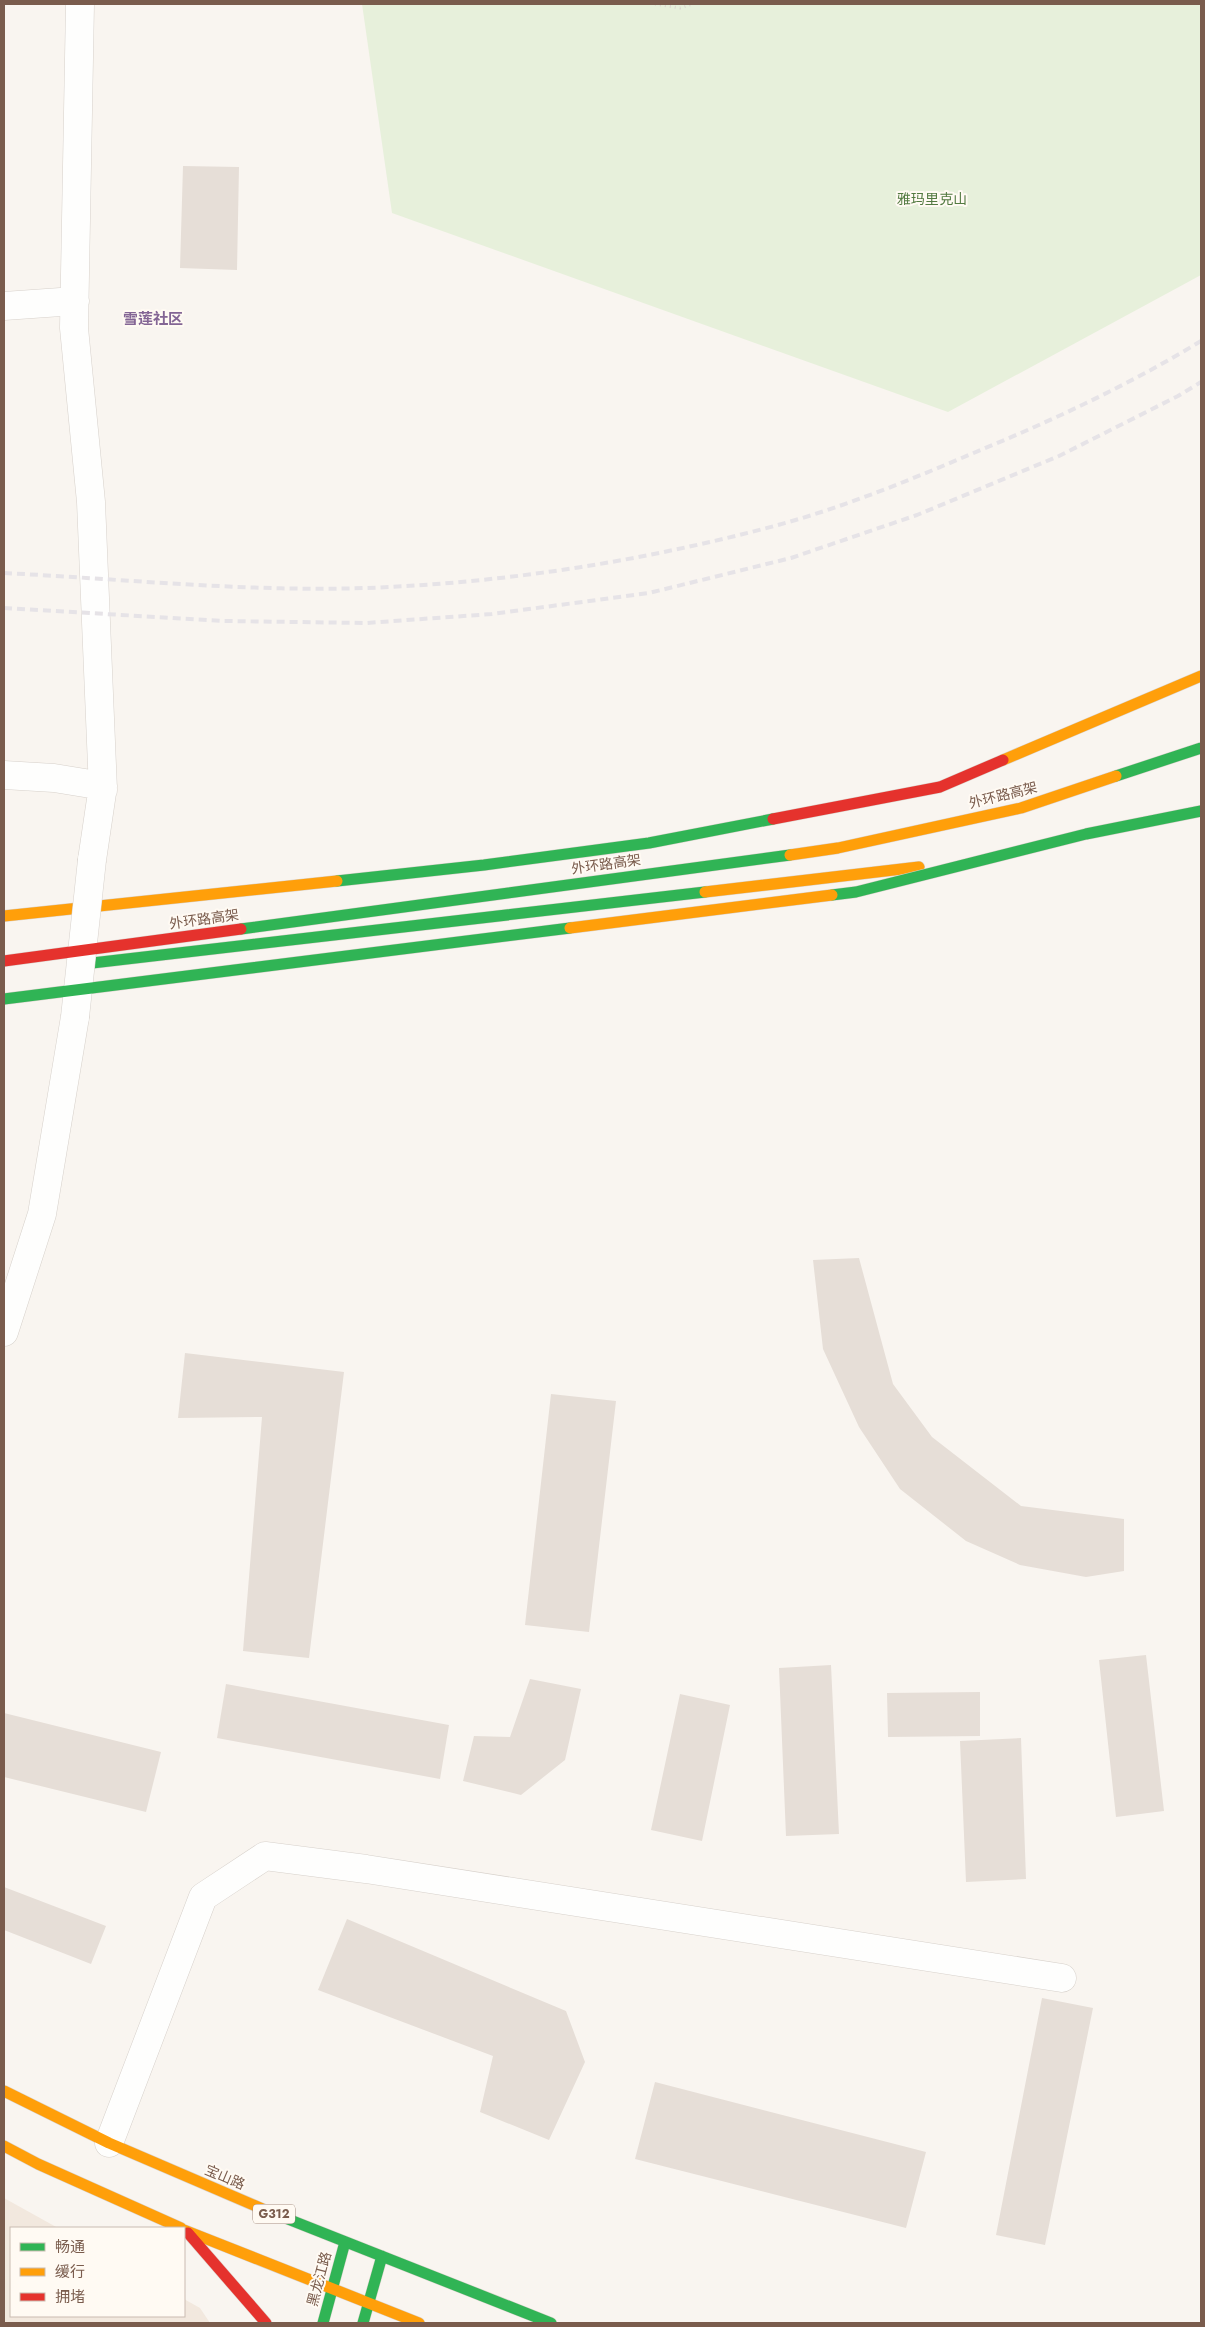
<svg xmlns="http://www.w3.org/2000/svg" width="1205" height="2327" font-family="Jost,'Noto Sans SC',sans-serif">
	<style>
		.residential { fill: #f2e8de }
		.green { fill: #e7f0db }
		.building { fill: #e6ded7 }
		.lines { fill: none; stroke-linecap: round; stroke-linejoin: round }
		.street-casing { stroke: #d7d1cb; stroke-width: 29 }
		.fast-casing { stroke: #d9d2cb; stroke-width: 12 }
		.slow-casing { stroke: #d9d2cb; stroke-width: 12 }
		.jam-casing { stroke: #d9d2cb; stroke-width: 12 }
		.path { stroke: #dcd5d0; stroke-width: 3; stroke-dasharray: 1 4; stroke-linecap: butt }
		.street { stroke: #fefefd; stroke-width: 28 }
		.fast { stroke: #30b455; stroke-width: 11 }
		.slow { stroke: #ff9f0a; stroke-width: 11 }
		.jam { stroke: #e5322d; stroke-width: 11 }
		.rail { stroke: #e6e3e7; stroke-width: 4; stroke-dasharray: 8 5; stroke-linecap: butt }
		.street-bridge-casing { stroke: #d7d1cb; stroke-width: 29; stroke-linecap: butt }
		.fast-bridge-casing { stroke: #dad1cc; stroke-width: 12; stroke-linecap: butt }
		.slow-bridge-casing { stroke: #dad1cc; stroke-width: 12; stroke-linecap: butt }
		.jam-bridge-casing { stroke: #dad1cc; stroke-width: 12; stroke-linecap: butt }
		.street-bridge { stroke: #fefefd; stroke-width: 28 }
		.fast-bridge { stroke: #30b455; stroke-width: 11 }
		.slow-bridge { stroke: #ff9f0a; stroke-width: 11 }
		.jam-bridge { stroke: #e5322d; stroke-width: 11 }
		.labels { text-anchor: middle; stroke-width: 4; stroke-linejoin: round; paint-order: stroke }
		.shield { fill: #fffaf3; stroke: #a28b7f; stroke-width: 1 }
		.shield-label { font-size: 12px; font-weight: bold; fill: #7a5c4d }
		.park-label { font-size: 14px; fill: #537a41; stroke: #fffaf3 }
		.street-label { font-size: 14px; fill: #7a5c4d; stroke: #fffaf3 }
		.neighbourhood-label { font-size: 15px; font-weight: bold; fill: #846695; stroke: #fffaf3 }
	</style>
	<rect width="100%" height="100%" fill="#f9f5f0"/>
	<path class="residential" d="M 4,2198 L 58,2228 L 11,2228 L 11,2316 L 184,2316 L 184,2299 L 200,2308 L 210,2323 L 4,2323 Z"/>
	<path class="green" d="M 362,4 L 1201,4 L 1201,275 L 948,412 L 392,213 Z"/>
	<path class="building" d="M 183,166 L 239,167 L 237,270 L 180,268 Z
		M 859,1258 L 893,1384 L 932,1437 L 1021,1506 L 1124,1519 L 1124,1571 L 1086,1577 L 1020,1565 L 966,1541 L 900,1489 L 859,1427 L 823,1349 L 813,1260 Z
		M 185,1353 L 344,1372 L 309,1658 L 243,1651 L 262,1417 L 178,1418 Z
		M 551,1394 L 616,1401 L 589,1632 L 525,1625 Z
		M 1146,1655 L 1164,1811 L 1116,1817 L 1099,1660 Z
		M 831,1665 L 839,1834 L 786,1836 L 779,1668 Z
		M 530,1679 L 581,1689 L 565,1760 L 521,1795 L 463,1781 L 474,1736 L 510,1737 Z
		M 226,1684 L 449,1725 L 440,1779 L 217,1738 Z
		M 980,1692 L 980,1736 L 888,1737 L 887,1693 Z
		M 680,1694 L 730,1705 L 702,1841 L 651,1830 Z
		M 4,1713 L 161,1752 L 146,1812 L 4,1777 Z
		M 1021,1738 L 1026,1879 L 966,1882 L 960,1741 Z
		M 4,1887 L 106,1926 L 91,1964 L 4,1930 Z
		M 347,1919 L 566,2011 L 585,2062 L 549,2140 L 480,2112 L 493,2056 L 318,1990 Z
		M 1042,1998 L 1093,2008 L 1045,2245 L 996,2235 Z
		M 655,2082 L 926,2152 L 906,2228 L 635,2159 Z"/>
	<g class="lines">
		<defs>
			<path id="street" d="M 80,4 L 74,328 L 91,502 L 103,790
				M 4,306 L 75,301
				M 4,775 L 54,778 L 103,786 L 92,860
				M 4,1332 L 42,1214 L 75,1017
				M 109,2143 L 203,1897 L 265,1856 L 366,1869 L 1062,1978"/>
			<path id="fast" d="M 337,881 L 484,865 L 649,843 L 773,819
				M 75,965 L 705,892
				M 265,2210 L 551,2323
				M 323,2323 L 345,2242
				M 363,2323 L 382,2256"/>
			<path id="slow" d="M 1003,760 L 1201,676
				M 705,892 L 919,867
				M 4,916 L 337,881
				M 4,2091 L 109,2143 L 265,2210
				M 4,2146 L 38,2164 L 181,2228
				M 184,2230 L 419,2323"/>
			<path id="jam" d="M 773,819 L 940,787 L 1003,760
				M 188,2233 L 266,2323"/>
		</defs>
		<use href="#street" class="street-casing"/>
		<use href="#fast" class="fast-casing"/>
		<use href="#slow" class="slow-casing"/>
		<use href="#jam" class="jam-casing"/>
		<path class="path" d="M 655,4 L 680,8 L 693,4"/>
		<use href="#street" class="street"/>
		<use href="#fast" class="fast"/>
		<use href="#slow" class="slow"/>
		<use href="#jam" class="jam"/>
		<path class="rail" d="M 4,573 C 124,579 245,592 366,588 C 505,583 644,561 778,525 C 848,506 917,477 983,449 C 1058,418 1132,383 1201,341
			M 4,608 L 224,621 L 366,623 L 492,614 L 649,593 L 791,558 L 917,515 L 1059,456 L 1178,396 L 1201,382"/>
		<defs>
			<path id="street-bridge" d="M 75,1017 L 92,860"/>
			<path id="fast-bridge" d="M 1116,776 L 1201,748
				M 832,895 L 856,892 L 1086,834 L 1201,811
				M 241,929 L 790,855
				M 4,999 L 570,928"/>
			<path id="slow-bridge" d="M 790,855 L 838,848 L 1021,808 L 1116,776
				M 570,928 L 832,895"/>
			<path id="jam-bridge" d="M 4,961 L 241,929"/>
		</defs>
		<use href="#street-bridge" class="street-bridge-casing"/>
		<use href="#fast-bridge" class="fast-bridge-casing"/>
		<use href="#slow-bridge" class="slow-bridge-casing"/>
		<use href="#jam-bridge" class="jam-bridge-casing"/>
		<use href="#street-bridge" class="street-bridge"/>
		<use href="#fast-bridge" class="fast-bridge"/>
		<use href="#slow-bridge" class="slow-bridge"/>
		<use href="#jam-bridge" class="jam-bridge"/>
	</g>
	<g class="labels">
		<rect class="shield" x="253" y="2204.5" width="42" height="19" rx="4"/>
		<g class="shield-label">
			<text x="274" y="2218">G312</text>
		</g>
		<g class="park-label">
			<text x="932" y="204">雅玛里克山</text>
		</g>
		<g class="street-label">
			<text transform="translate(1003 795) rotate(-14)" y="5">外环路高架</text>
			<text transform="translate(606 864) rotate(-8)" y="5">外环路高架</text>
			<text transform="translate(204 919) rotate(-8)" y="5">外环路高架</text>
			<text transform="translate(225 2177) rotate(23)" y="5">宝山路</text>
			<text transform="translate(319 2279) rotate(-75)" y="5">黑龙江路</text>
		</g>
		<g class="neighbourhood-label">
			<text x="153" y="324">雪莲社区</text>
		</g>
	</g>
	<rect width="1205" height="2327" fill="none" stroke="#7a5c4d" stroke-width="10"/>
	<rect x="10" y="2227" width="175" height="90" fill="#fffaf3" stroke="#cabbb1"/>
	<rect x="20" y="2243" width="25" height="8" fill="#30b455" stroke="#cabbb1"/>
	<text x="55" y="2252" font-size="15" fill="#7a5c4d">畅通</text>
	<rect x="20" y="2268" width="25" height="8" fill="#ff9f0a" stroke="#cabbb1"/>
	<text x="55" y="2277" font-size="15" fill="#7a5c4d">缓行</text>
	<rect x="20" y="2293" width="25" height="8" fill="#e5322d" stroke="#cabbb1"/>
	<text x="55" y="2302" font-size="15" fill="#7a5c4d">拥堵</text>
</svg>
